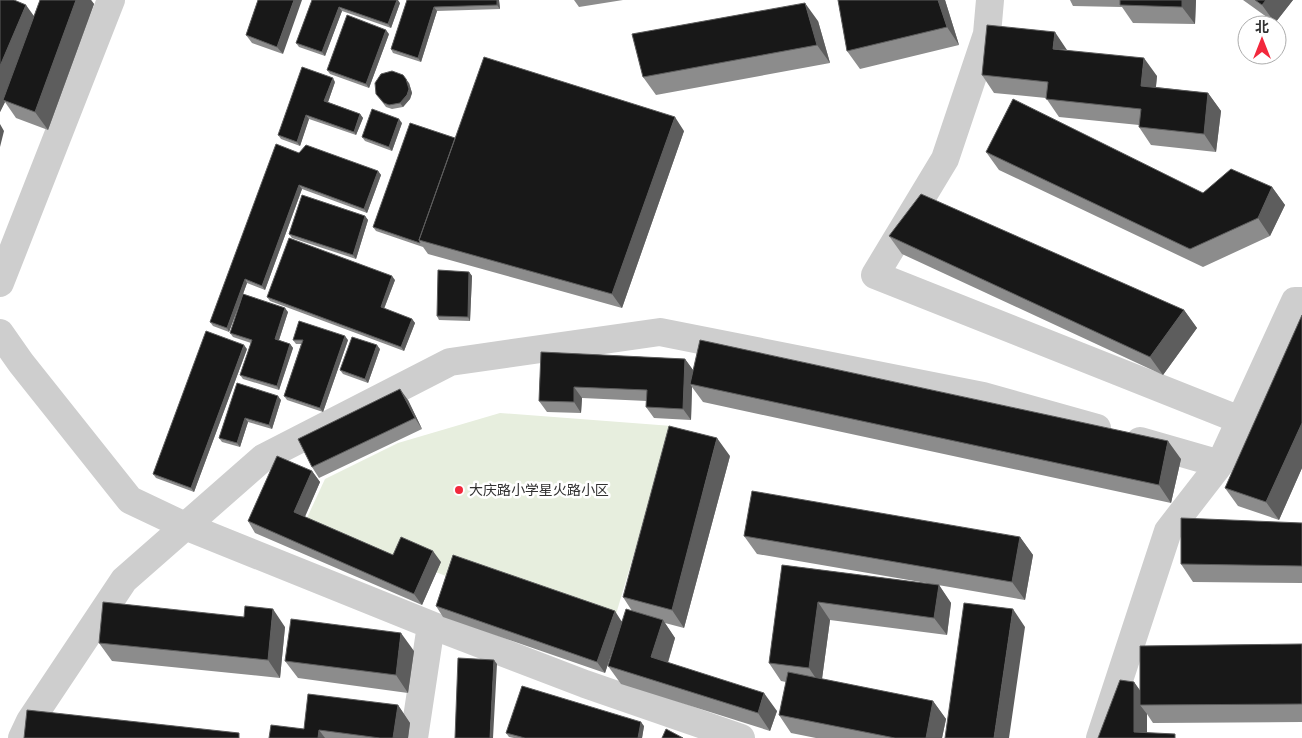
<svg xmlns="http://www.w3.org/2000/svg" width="1302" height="738" font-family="Inter,'Noto Sans SC',sans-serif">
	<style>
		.green { fill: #e7eede }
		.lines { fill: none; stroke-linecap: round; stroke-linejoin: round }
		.minor { stroke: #cecece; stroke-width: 28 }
		.wall { fill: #8c8c8c }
		.shaded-wall { fill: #5d5d5d }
		.building { fill: #181818; stroke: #5d5d5d }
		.poi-dot { fill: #f2283c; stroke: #fff; stroke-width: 2 }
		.labels { text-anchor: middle; stroke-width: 5; stroke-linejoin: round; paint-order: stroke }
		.poi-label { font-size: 14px; fill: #313131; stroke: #fff; text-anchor: start }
	</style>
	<rect width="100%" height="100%" fill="#fff"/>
	<path class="green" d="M 500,413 L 672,426 L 608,641 L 306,520 L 325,479 L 398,443 Z"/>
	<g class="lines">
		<path class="minor" d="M 990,0 L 987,34 L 945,159 L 875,275 L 1240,420
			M 0,283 L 111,0
			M 0,333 L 21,363 L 130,500 L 185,526 L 431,625
			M 1140,441 L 1220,464 L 1295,301 L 1302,301
			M 22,738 L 30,721 L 124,580 L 263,458 L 450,362 L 660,332 L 983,396 L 1097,428
			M 414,738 L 431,625 L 585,684 L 741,738
			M 1100,738 L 1168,531 L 1220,464"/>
	</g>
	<path class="wall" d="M 0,0 L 34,16 L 40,0 L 91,0 L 94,4 L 48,130 L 16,118 L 5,102 L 0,112 Z
		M 258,0 L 283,54 L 252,43 L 246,35 Z
		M 312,0 L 400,3 L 391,28 L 342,11 L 325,56 L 299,47 L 296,43 Z
		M 407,0 L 499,0 L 500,9 L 437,11 L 421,62 L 393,53 L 391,49 Z
		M 574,0 L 623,0 L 579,7 Z
		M 838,0 L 945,0 L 959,45 L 860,69 L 847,51 Z
		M 1070,0 L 1196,0 L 1195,24 L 1133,23 L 1122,7 L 1073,6 Z
		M 1243,0 L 1293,0 L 1275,23 Z
		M 818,21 L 830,63 L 656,95 L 643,77 Z
		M 389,34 L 369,88 L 330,74 L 327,70 Z
		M 1067,51 L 1157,76 L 1156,87 L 1208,93 L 1221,111 L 1216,152 L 1151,145 L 1139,127 L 1139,125 L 1059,117 L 1046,98 L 994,93 L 982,75 Z
		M 335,82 L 328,102 L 360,114 L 363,118 L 356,135 L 309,119 L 300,146 L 281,139 L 278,135 Z
		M 409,83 L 412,93 L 410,99 L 403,107 L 392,109 L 386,107 L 376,94 Z
		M 402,123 L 392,151 L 365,141 L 362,137 Z
		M 684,131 L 622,308 L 428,254 L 423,247 L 376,231 L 373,227 L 455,138 Z
		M 986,152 L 1203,193 L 1272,187 L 1285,205 L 1270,236 L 1203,267 L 999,170 Z
		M 299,153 L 378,171 L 381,175 L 367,213 L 302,189 L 265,290 L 247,283 L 243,294 L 288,312 L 279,340 L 290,344 L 293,348 L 279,390 L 243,379 L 240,375 L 251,343 L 233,337 L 230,333 L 242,298 L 229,332 L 213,326 L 210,322 Z
		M 365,216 L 368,220 L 356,259 L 292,238 L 289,234 Z
		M 889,236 L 1184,310 L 1197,328 L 1163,375 L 902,254 Z
		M 469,272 L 472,276 L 470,321 L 439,320 L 437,316 Z
		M 395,280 L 384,309 L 412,319 L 415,323 L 404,351 L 270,301 L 267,297 Z
		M 1302,315 L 1302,468 L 1279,520 L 1238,506 L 1225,488 Z
		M 293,340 L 348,340 L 323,412 L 287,400 L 284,396 L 301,344 L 296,344 Z
		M 247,349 L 194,492 L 156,478 L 153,474 Z
		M 380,349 L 368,383 L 343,374 L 340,370 Z
		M 541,352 L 685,359 L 693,370 L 1181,459 L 1171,503 L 703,402 L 692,387 L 691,420 L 654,418 L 646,407 L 647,401 L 582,398 L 581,413 L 547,412 L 539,401 Z
		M 237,383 L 281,400 L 272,429 L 248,422 L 240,447 L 222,442 L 219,438 Z
		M 408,400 L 422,429 L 319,478 L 312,467 Z
		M 730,456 L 684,628 L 665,623 L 675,638 L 668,663 L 777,711 L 770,731 L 621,684 L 608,666 L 616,640 L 605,673 L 443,617 L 436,606 L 622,621 L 632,611 L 623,597 Z
		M 312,471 L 320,482 L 305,517 L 393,555 L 441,562 L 422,605 L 255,533 L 248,521 Z
		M 1302,523 L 1302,583 L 1193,582 L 1181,564 Z
		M 744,536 L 1020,537 L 1033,555 L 1025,600 L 757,554 Z
		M 782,565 L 939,585 L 951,603 L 947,635 L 830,620 L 822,679 L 933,701 L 946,719 L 942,738 L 816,738 L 791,733 L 779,715 L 786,682 L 781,681 L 769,663 Z
		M 285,627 L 280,678 L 112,661 L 99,643 Z
		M 1302,644 L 1302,722 L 1153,723 L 1147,714 L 1147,733 L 1098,738 L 1134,682 L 1140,691 Z
		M 414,651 L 408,693 L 298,678 L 285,661 Z
		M 398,705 L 410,723 L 408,738 L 269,738 Z
		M 644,726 L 642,738 L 514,738 L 509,737 L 506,733 Z"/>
	<path class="shaded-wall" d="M 76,0 L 91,0 L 94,4 L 48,130 L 35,112 Z
		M 294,0 L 302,0 L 283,54 L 277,47 Z
		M 397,0 L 398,0 L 400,3 L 391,28 L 388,24 Z
		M 497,0 L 499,0 L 500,9 L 497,5 Z
		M 938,0 L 945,0 L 959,45 L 947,27 Z
		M 1182,0 L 1196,0 L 1195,24 L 1182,7 Z
		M 1266,0 L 1293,0 L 1275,23 L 1262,5 Z
		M 805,3 L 818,21 L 830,63 L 817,45 Z
		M 26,5 L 39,23 L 3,100 L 5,102 L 0,112 L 0,66 Z
		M 339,7 L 342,11 L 325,56 L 322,52 Z
		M 434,7 L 437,11 L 421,62 L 418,58 Z
		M 386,30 L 389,34 L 369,88 L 366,84 Z
		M 1055,32 L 1067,50 L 1053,49 Z
		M 1144,58 L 1157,76 L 1154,104 L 1141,86 Z
		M 333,78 L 335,82 L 327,105 L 324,101 Z
		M 406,79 L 409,83 L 412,93 L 410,99 L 403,107 L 400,103 Z
		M 1208,93 L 1221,111 L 1216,152 L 1204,134 Z
		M 360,114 L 363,118 L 356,135 L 354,132 Z
		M 306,115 L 309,119 L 300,146 L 297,142 Z
		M 675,117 L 684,131 L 622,308 L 612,294 Z
		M 399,119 L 402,123 L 392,151 L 389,147 Z
		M 0,124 L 4,131 L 0,147 Z
		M 378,171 L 381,175 L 367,213 L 364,209 Z
		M 299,185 L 302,189 L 265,290 L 262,286 Z
		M 1272,187 L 1285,205 L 1270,236 L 1258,218 Z
		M 365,216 L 368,220 L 356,259 L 353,255 Z
		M 469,272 L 472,276 L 470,321 L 468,317 Z
		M 392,276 L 395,280 L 383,311 L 381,307 Z
		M 245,279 L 247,283 L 229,332 L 227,328 Z
		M 285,308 L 288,312 L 278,343 L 275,339 Z
		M 1184,310 L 1197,328 L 1163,375 L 1150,357 Z
		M 412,319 L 415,323 L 404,351 L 401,347 Z
		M 345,336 L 348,340 L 323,412 L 320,408 Z
		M 290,344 L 293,348 L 279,390 L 277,386 Z
		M 244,345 L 247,349 L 194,492 L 191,488 Z
		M 377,345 L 380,349 L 368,383 L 365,379 Z
		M 685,359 L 693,370 L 690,384 L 692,387 L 691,420 L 683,409 Z
		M 574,387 L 582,398 L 581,413 L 574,402 Z
		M 400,389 L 408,400 L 422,429 L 415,418 Z
		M 278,396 L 281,400 L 272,429 L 269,425 Z
		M 245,418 L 248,422 L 240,447 L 237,443 Z
		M 1302,423 L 1302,468 L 1279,520 L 1266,502 Z
		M 717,438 L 730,456 L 684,628 L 672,610 Z
		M 1168,441 L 1181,459 L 1171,503 L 1159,485 Z
		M 312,471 L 320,482 L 302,523 L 294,512 Z
		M 1020,537 L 1033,555 L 1025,600 L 1012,582 Z
		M 433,551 L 441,562 L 422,605 L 414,594 Z
		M 939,585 L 951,603 L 947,635 L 934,618 Z
		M 818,602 L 830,620 L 821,686 L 809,668 Z
		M 273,609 L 285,627 L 280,678 L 268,660 Z
		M 1013,609 L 1025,627 L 1009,738 L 994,738 Z
		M 615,611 L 622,622 L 605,673 L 597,662 Z
		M 663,620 L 675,638 L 664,675 L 651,657 Z
		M 401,633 L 414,651 L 408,693 L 396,675 Z
		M 494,660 L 497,664 L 493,738 L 490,738 Z
		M 1134,682 L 1147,700 L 1140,705 L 1147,714 L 1147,738 L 1134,732 Z
		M 764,693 L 777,711 L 770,731 L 758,713 Z
		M 933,701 L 946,719 L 942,738 L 926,738 Z
		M 398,705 L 410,723 L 408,738 L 393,738 Z
		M 641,722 L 644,726 L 642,738 L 638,738 Z
		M 319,730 L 325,738 L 318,738 Z"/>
	<path class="building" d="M 0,0 L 14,0 L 26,5 L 0,66 Z
		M 40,0 L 76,0 L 35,112 L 3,100 Z
		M 258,0 L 294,0 L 277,47 L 246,35 Z
		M 312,0 L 397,0 L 388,24 L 339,7 L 322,52 L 296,43 Z
		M 407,0 L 497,0 L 497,5 L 434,7 L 418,58 L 391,49 Z
		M 838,0 L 938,0 L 947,27 L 847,51 Z
		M 1120,0 L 1182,0 L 1182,7 L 1120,5 Z
		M 1255,0 L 1266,0 L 1262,5 Z
		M 805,3 L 817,45 L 643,77 L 632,34 Z
		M 347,15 L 386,30 L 366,84 L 327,70 Z
		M 987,25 L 1055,32 L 1053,49 L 1144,58 L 1141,86 L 1208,93 L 1204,134 L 1139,127 L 1141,109 L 1046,99 L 1048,82 L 982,75 Z
		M 484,57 L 675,117 L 612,294 L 419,240 Z
		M 302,67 L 333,78 L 324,101 L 360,114 L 354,132 L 306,115 L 297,142 L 278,135 Z
		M 392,71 L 403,75 L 406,79 L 409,89 L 407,95 L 400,103 L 389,105 L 384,103 L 376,94 L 375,83 L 381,74 Z
		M 1013,99 L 1203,193 L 1231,169 L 1272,187 L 1258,218 L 1190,249 L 986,152 Z
		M 372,109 L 399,119 L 389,147 L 362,137 Z
		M 410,123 L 455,138 L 419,240 L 420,243 L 373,227 Z
		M 276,144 L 299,153 L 306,145 L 378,171 L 364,209 L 299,185 L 262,286 L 245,279 L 227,328 L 210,322 Z
		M 921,194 L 1184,310 L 1150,357 L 889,236 Z
		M 302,195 L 365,216 L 353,255 L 289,234 Z
		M 289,238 L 392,276 L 381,307 L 412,319 L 401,347 L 267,297 Z
		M 438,270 L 469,272 L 468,317 L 437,316 Z
		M 243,294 L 285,308 L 275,339 L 290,344 L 277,386 L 240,375 L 252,340 L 230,333 Z
		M 1302,315 L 1302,423 L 1266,502 L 1225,488 Z
		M 299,321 L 345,336 L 320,408 L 284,396 L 303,340 L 293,340 Z
		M 206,331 L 244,345 L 191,488 L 153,474 Z
		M 352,337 L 377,345 L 365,379 L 340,370 Z
		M 700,340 L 1168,441 L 1159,485 L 690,384 Z
		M 541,352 L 685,359 L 683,409 L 646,407 L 647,390 L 574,387 L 574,402 L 539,401 Z
		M 237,383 L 278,396 L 269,425 L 245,418 L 237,443 L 219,438 Z
		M 400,389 L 415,418 L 312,467 L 298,439 Z
		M 669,426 L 717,438 L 672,610 L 623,597 Z
		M 277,456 L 312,471 L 294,512 L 393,555 L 401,537 L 433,551 L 414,594 L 248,521 Z
		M 752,491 L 1020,537 L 1012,582 L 744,536 Z
		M 1181,518 L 1302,523 L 1302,566 L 1181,564 Z
		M 453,555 L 615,611 L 597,662 L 436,606 Z
		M 782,565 L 939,585 L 934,618 L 818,602 L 809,668 L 769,663 Z
		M 103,602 L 244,617 L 245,606 L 273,609 L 268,660 L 99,643 Z
		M 964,603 L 1013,609 L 994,738 L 945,738 Z
		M 626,609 L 663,620 L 651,657 L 764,693 L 758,713 L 608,666 Z
		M 291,619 L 401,633 L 396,675 L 285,661 Z
		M 1302,644 L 1302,704 L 1140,705 L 1140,646 Z
		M 458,658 L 494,660 L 490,738 L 455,738 Z
		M 788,672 L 933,701 L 926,738 L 895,738 L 779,715 Z
		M 1120,680 L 1134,682 L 1134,732 L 1175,734 L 1175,738 L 1098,738 Z
		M 522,686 L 641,722 L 638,738 L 525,738 L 506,733 Z
		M 308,694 L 398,705 L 393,738 L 380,738 L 319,730 L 318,738 L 269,738 L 271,725 L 304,729 Z
		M 27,710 L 239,733 L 239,738 L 24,738 Z
		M 666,729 L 683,738 L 662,738 Z"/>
	<circle class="poi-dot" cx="459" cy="490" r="5"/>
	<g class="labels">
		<g class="poi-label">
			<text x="469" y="495">大庆路小学星火路小区</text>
		</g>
	</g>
	<g transform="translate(1262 40)"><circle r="24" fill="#ffffff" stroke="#adadad"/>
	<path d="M0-4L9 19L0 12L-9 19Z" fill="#f2283c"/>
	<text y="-8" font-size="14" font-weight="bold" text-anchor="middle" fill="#313131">北</text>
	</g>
</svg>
